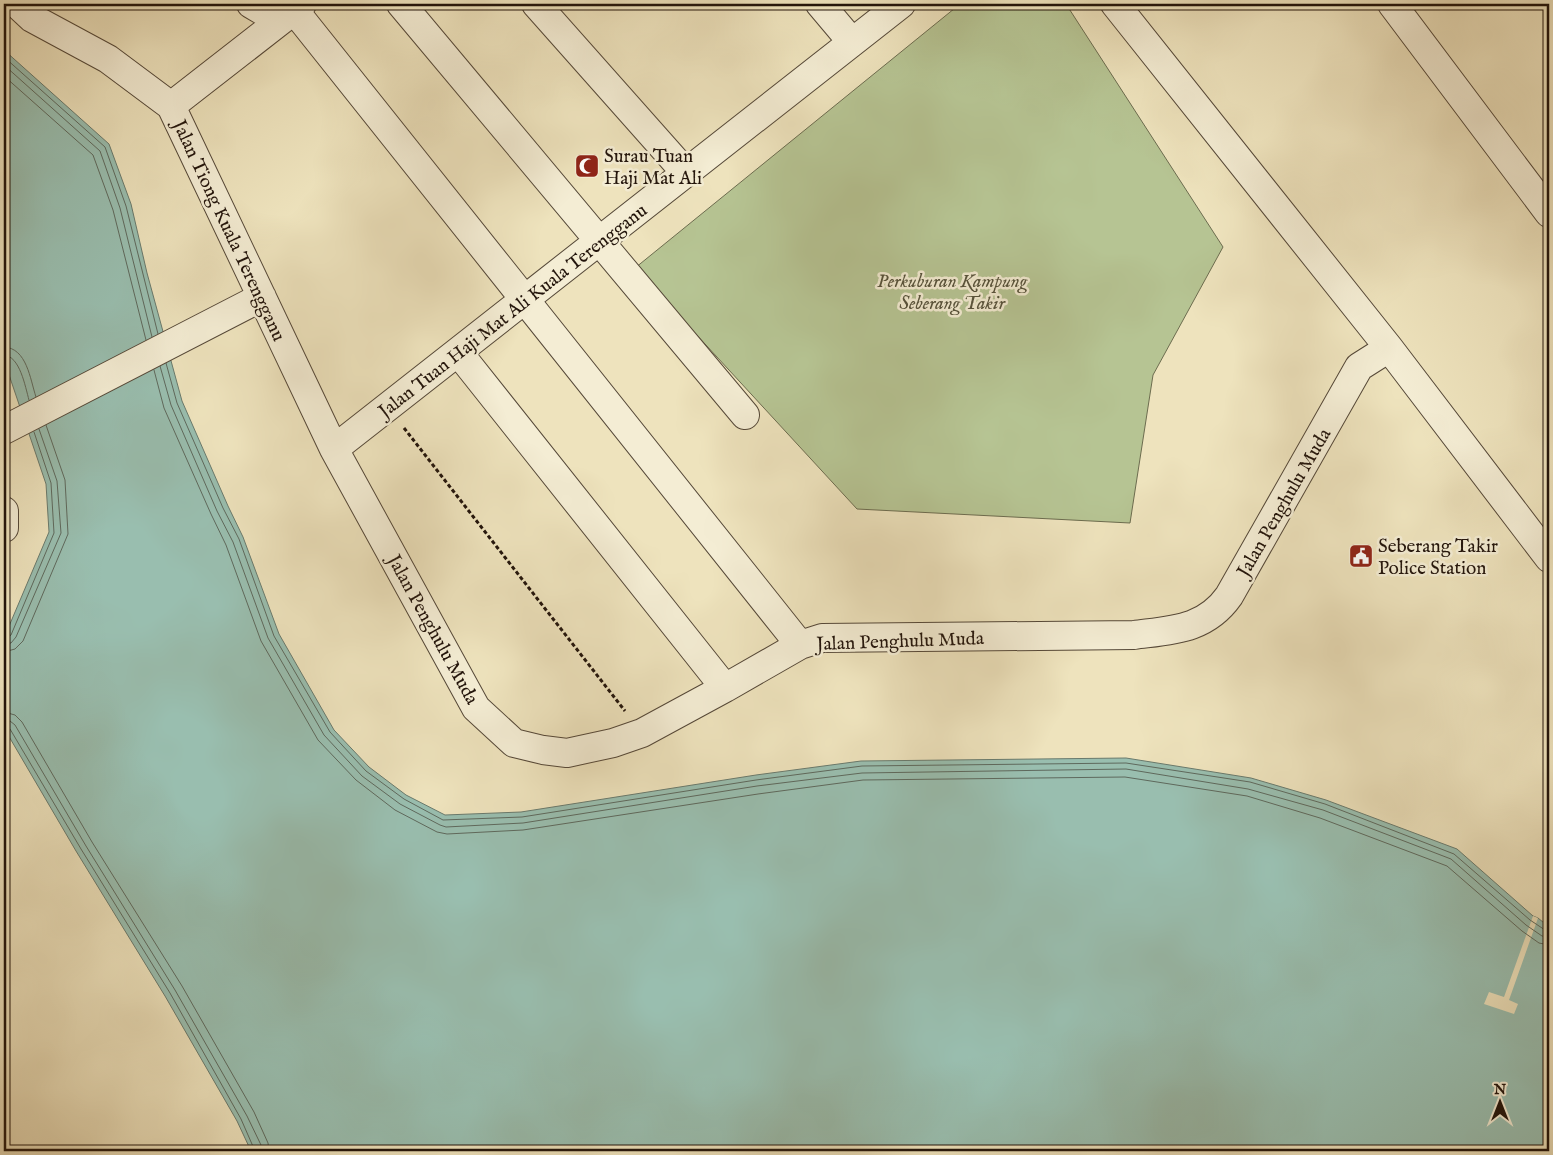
<svg xmlns="http://www.w3.org/2000/svg" width="1553" height="1155" font-family="'IM FELL English',serif">
	<style>
		.green { fill: #b6c493; stroke: #6c6c4f }
		.water { fill: #99beaf; stroke: #697a6d }
		.pier { fill: #eee3bd }
		.lines { fill: none; stroke-linecap: round; stroke-linejoin: round }
		.shore { stroke: #5e695d; stroke-width: 1 }
		.minor-casing { stroke: #554838; stroke-width: 30 }
		.path { stroke: #22140b; stroke-width: 3; stroke-dasharray: 4 2.5; stroke-linecap: butt }
		.minor { stroke: #f4edd4; stroke-width: 28 }
		.labels { text-anchor: middle; stroke-width: 5; stroke-linejoin: round; paint-order: stroke }
		.poi-label { font-size: 19px; fill: #22140b; stroke: #f4edd4; text-anchor: start }
		.street-label { font-size: 19px; fill: #22140b; stroke: #f4edd4 }
		.park-label { font-size: 19px; font-style: italic; fill: #56523b; stroke: #f4edd4 }
	</style>
	<rect width="100%" height="100%" fill="#eee3bd"/>
	<filter id="stains"><feTurbulence type="fractalNoise" baseFrequency=".004" numOctaves="4"/><feColorMatrix values="0 0 0 0 .2 0 0 0 0 .09 0 0 0 0 .02 0 0 0 .5 -.17"/></filter>
	<radialGradient id="worn" r=".72"><stop offset=".6" stop-color="#630" stop-opacity="0"/><stop offset="1" stop-color="#630" stop-opacity=".3"/></radialGradient>
	<path class="green" d="M 960,4 L 1066,4 L 1223,247 L 1153,375 L 1130,523 L 857,509 L 635,268 Z"/>
	<path class="water" d="M 4,50 L 109,144 L 131,204 L 147,273 L 182,401 L 228,506 L 243,537 L 279,634 L 334,730 L 369,767 L 406,795 L 445,815 L 521,812 L 756,775 L 861,761 L 1126,758 L 1251,778 L 1326,800 L 1457,849 L 1533,916 L 1538,918 L 1549,927 L 1549,1151 L 251,1151 L 237,1121 L 165,996 L 76,851 L 4,728 L 4,638 L 49,532 L 46,484 L 4,360 Z"/>
	<path class="pier" d="M 1533,916 L 1538,918 L 1509,1000 L 1518,1004 L 1514,1014 L 1484,1004 L 1489,992 L 1504,997 Z"/>
	<g class="lines">
		<path class="shore" d="M 4,57 L 105,147 L 126,206 L 158,334
			M 4,65 L 100,151 L 120,208 L 152,337
			M 4,76 L 93,155 L 113,210 L 146,340
			M 4,347 C 27,348 30,379 36,397
			M 4,355 C 20,356 25,386 29,400
			M 166,363 L 177,403 L 223,508 L 239,539 L 274,636 L 330,732 L 366,771 L 404,799 L 443,820 L 522,817 L 756,780 L 862,766 L 1126,763 L 1250,782 L 1325,804 L 1454,854 L 1530,920 L 1545,930 L 1549,931
			M 160,366 L 171,405 L 217,511 L 233,542 L 268,638 L 324,735 L 362,776 L 400,804 L 440,825 L 446,827 L 523,823 L 757,786 L 862,773 L 1126,769 L 1248,789 L 1323,810 L 1451,859 L 1526,925 L 1542,936 L 1549,937
			M 154,370 L 164,408 L 211,514 L 226,545 L 261,641 L 318,740 L 356,780 L 395,810 L 437,832 L 447,834 L 523,830 L 758,794 L 863,780 L 1125,777 L 1247,796 L 1320,818 L 1447,866 L 1522,931 L 1539,943 L 1549,945
			M 4,638 L 8,637 L 11,635 L 54,533 L 51,483 L 34,432
			M 4,644 L 11,643 L 16,637 L 61,533 L 57,481 L 39,429
			M 4,652 L 15,649 L 23,641 L 68,534 L 65,480 L 46,425
			M 4,712 L 15,715 L 22,722 L 92,842 L 182,986 L 254,1112 L 268,1143 L 269,1151
			M 4,720 L 10,721 L 15,725 L 86,846 L 175,990 L 247,1116 L 261,1145 L 261,1151
			M 4,726 L 10,729 L 81,849 L 170,993 L 241,1119 L 255,1151"/>
		<defs>
			<path id="minor" d="M 17,4 L 32,18 L 108,59 L 171,106 L 334,449 L 476,708 L 514,743 L 543,750 L 567,753 L 613,743 L 642,733 L 725,688 L 800,645 L 822,638 L 1134,635 C 1172,630 1205,630 1229,596 L 1359,367 L 1389,348
				M 251,4 L 280,21
				M 401,4 L 745,415
				M 536,4 L 686,173
				M 820,4 L 852,42
				M 1115,4 L 1389,348 L 1549,558
				M 1392,4 L 1549,213
				M 294,10 L 800,645
				M 171,106 L 302,4
				M 458,352 L 725,688
				M 4,430 L 262,297
				M 334,449 L 901,4
				M 4,511 L 4,528"/>
		</defs>
		<use href="#minor" class="minor-casing"/>
		<path class="path" d="M 404,428 L 625,711"/>
		<use href="#minor" class="minor"/>
	</g>
	<defs>
		<symbol id="mosque-square" viewBox="-11 -11 22 22"><rect x="-9" y="-9" width="18" height="18" rx="4" fill="#8f2418" stroke="#f4edd4"/><path d="M3.5-4.9A6 6 0 1 0 3.5 4.9A5 5 0 1 1 3.5-4.9Z" fill="#fff"/></symbol>
		<symbol id="civic-square" viewBox="-11 -11 22 22"><rect x="-9" y="-9" width="18" height="18" rx="4" fill="#8f2418" stroke="#f4edd4"/><path d="M-.6-6.5H3V-4.5H.6V-3L4-1V1h2V6H-6V1h2V-1L-.6-3ZM-1.2 2.5V6h2.4V2.5Z" fill="#fff"/></symbol>
	</defs>
	<g fill-rule="evenodd">
		<use href="#mosque-square" x="573" y="152" width="28" height="28"/>
		<use href="#civic-square" x="1347" y="542" width="28" height="28"/>
	</g>
	<g class="labels">
		<g class="poi-label">
			<text x="604" y="162">Surau Tuan<tspan x="604" dy="22">Haji Mat Ali</tspan></text>
			<text x="1378" y="552">Seberang Takir<tspan x="1378" dy="22">Police Station</tspan></text>
		</g>
		<g class="street-label">
			<text transform="translate(230 230) rotate(65)" y="7">Jalan Tiong Kuala Terengganu</text>
			<text transform="translate(512 310) rotate(-38)" y="7">Jalan Tuan Haji Mat Ali Kuala Terengganu</text>
			<text transform="translate(1283 502) rotate(-60)" y="7">Jalan Penghulu Muda</text>
			<text transform="translate(434 629) rotate(61)" y="7">Jalan Penghulu Muda</text>
			<text transform="translate(900 640) rotate(-2)" y="7">Jalan Penghulu Muda</text>
		</g>
		<g class="park-label">
			<text x="952" y="287">Perkuburan Kampung<tspan x="952" dy="22">Seberang Takir</tspan></text>
		</g>
	</g>
	<rect width="1553" height="1155" fill="none" stroke="#eee3bd" stroke-width="20"/>
	<rect x="5" y="5" width="1543" height="1145" fill="none" stroke="#22140b" stroke-width="2.5"/>
	<rect x="10" y="10" width="1533" height="1135" fill="none" stroke="#22140b"/>
	<g transform="translate(1500 1102)" stroke="#f4edd4" stroke-width="4" paint-order="stroke">
	<path d="M0-4L9 19L0 12L-9 19Z" fill="#22140b"/>
	<text y="-8" font-size="14" font-weight="bold" text-anchor="middle" fill="#22140b">N</text>
	</g>
	<rect width="100%" height="100%" filter="url(#stains)"/>
	<rect width="100%" height="100%" fill="url(#worn)"/>
</svg>
